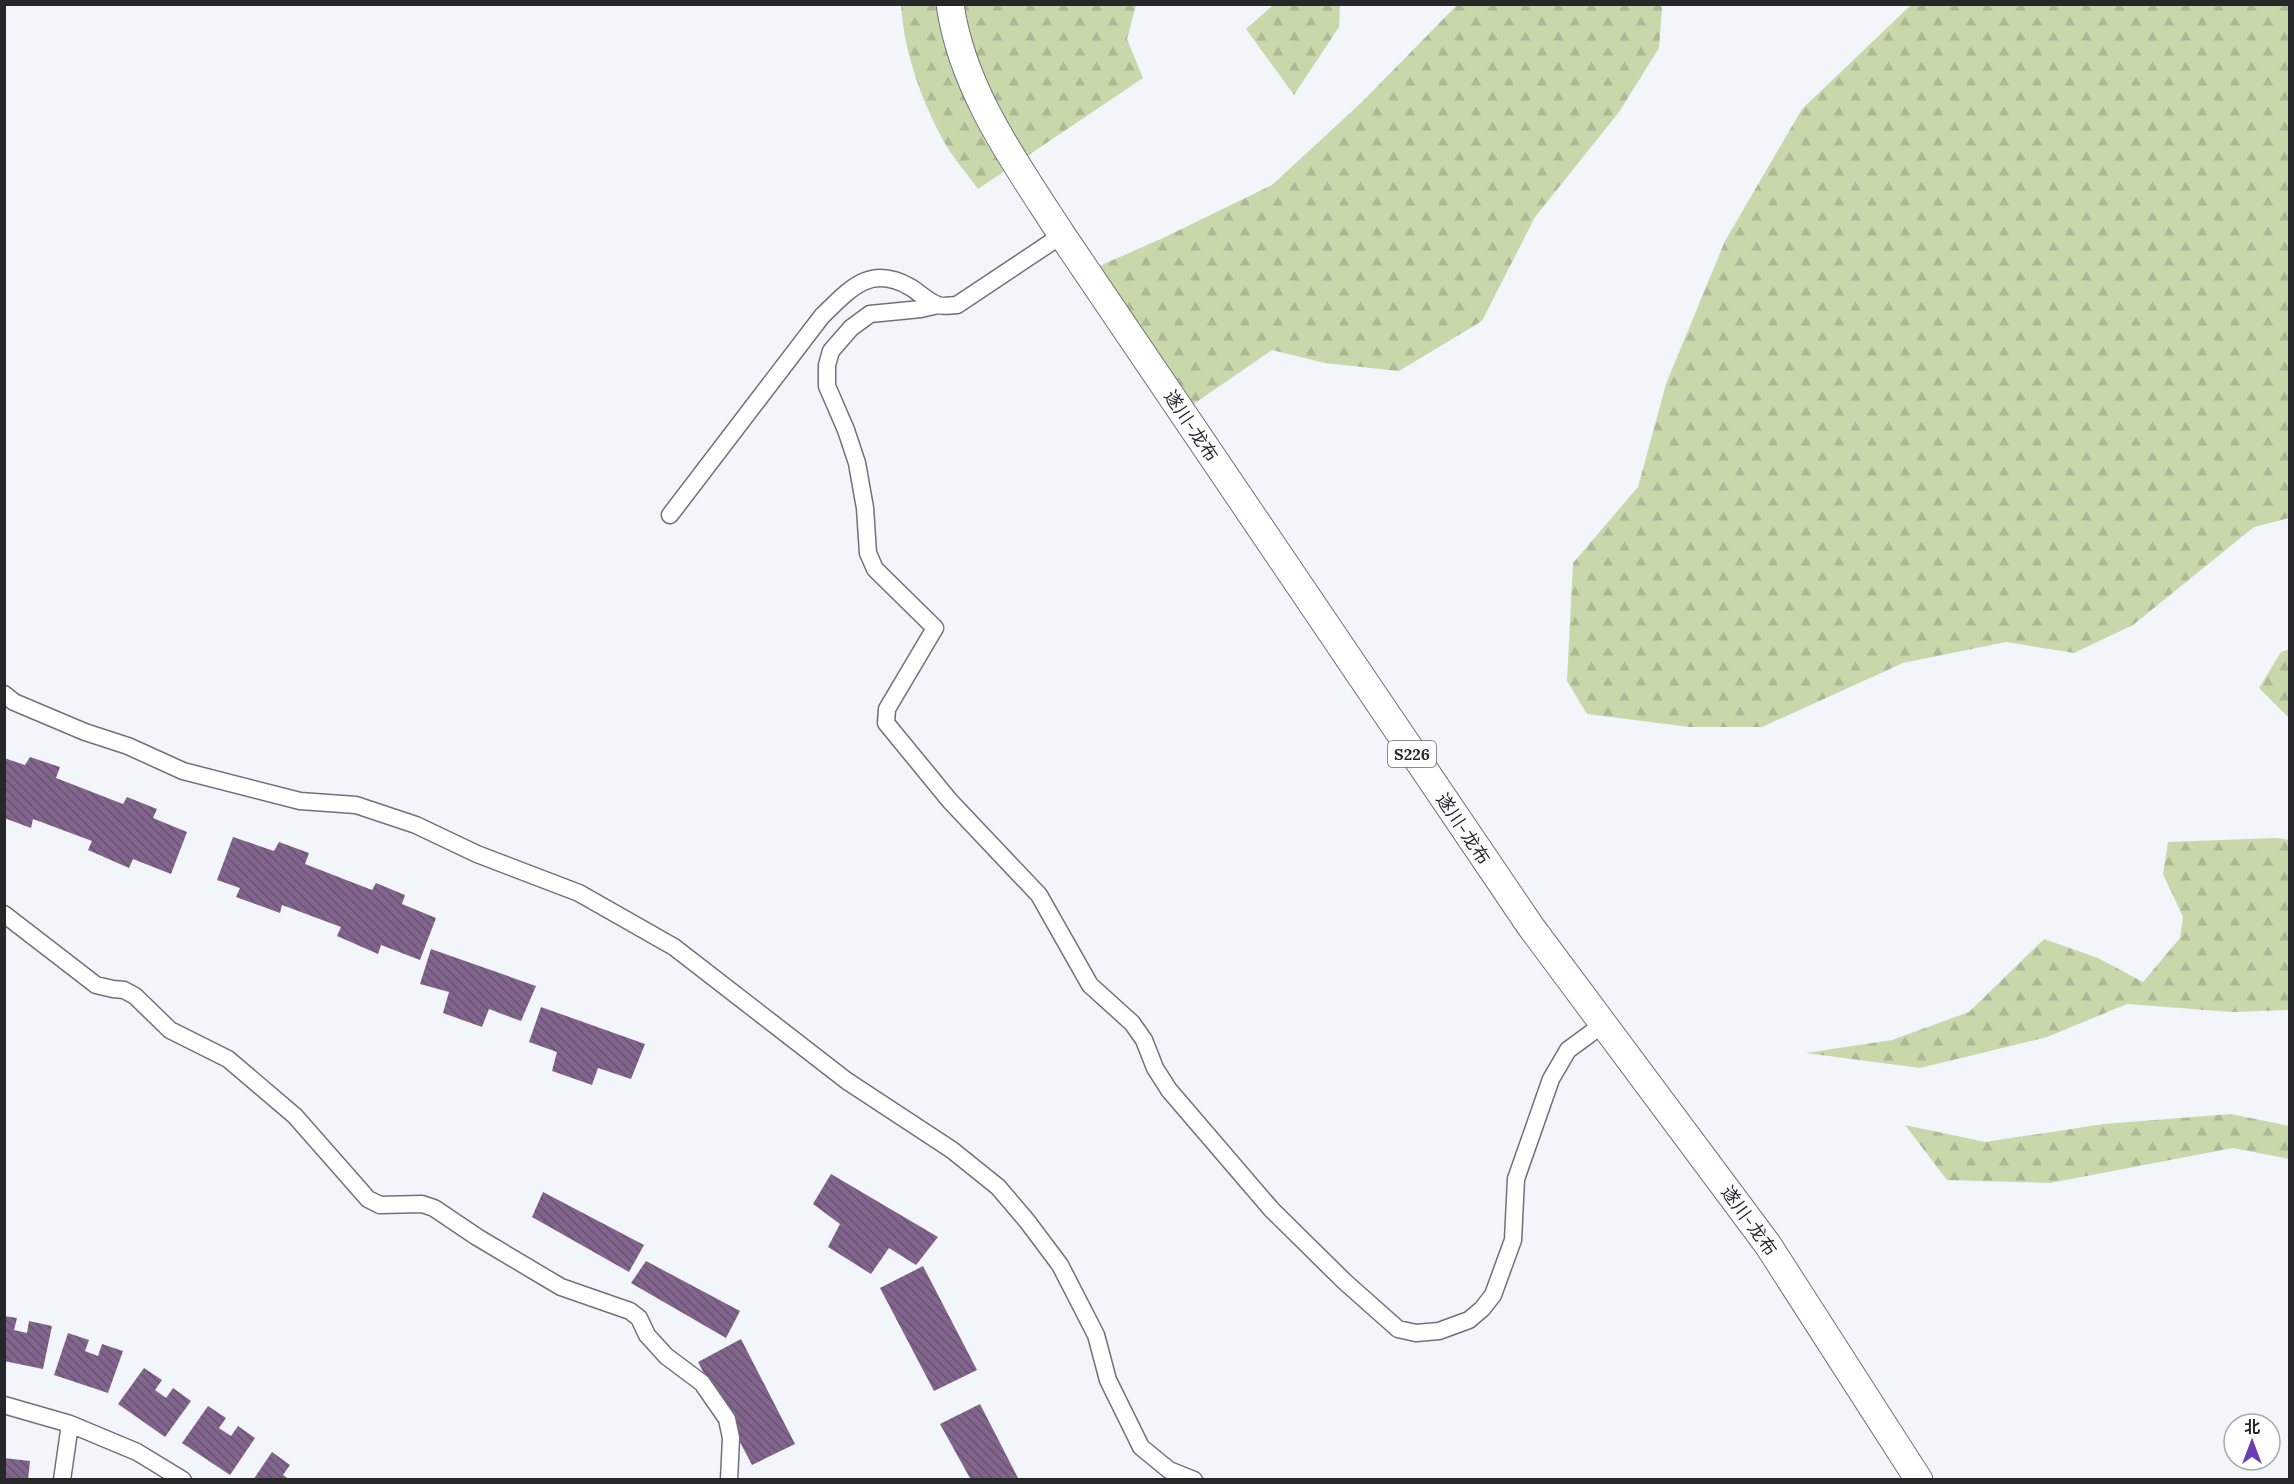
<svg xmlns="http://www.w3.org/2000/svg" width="2294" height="1484" font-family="Lora,'Noto Sans SC',serif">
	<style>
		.forest { fill: url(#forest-firs) }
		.building { fill: url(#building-back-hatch) }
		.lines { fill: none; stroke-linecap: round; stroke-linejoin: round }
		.street-casing { stroke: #707277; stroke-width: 19 }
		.primary-casing { stroke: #707277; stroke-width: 29 }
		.street { stroke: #fff; stroke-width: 16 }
		.primary { stroke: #fff; stroke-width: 27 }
		.labels { text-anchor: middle; stroke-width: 6; stroke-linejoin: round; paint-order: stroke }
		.shield { fill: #fff; stroke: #676869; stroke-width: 1.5 }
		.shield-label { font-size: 16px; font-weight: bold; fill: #262729 }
		.street-label { font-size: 18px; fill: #262729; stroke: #fff }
	</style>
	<defs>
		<pattern id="forest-firs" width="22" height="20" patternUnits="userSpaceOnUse" patternTransform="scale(1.5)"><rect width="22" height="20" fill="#c8d8ab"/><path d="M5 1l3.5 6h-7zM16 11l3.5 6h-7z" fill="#acb993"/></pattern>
		<pattern id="building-back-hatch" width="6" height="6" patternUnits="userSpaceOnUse" patternTransform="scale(1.5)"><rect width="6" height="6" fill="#81658d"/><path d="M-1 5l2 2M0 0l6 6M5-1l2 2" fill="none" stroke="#695373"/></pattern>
	</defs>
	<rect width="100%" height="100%" fill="#f2f5fa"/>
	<path class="forest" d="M 1660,4 L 1662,8 L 1659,48 L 1619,112 L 1535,217 L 1482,321 L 1399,371 L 1325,363 L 1272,350 L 1182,412 L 1088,271 L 1163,238 L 1272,185 L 1362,102 L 1457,5 Z
		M 901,5 L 1136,5 L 1127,39 L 1143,78 L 978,189 C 967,173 952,157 943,140 C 921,99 904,52 901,5 Z
		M 1273,5 L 1340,5 L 1339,27 L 1294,95 L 1246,29 Z
		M 1911,5 L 2289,5 L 2289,518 L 2254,527 L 2133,625 L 2074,653 L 2006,642 L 1903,663 L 1762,727 L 1690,727 L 1587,714 L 1567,681 L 1573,563 L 1638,487 L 1666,384 L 1725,241 L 1802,109 Z
		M 2289,649 L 2290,649 L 2289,718 L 2259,688 L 2281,652 Z
		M 2276,838 L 2289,840 L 2289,1010 L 2232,1012 L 2127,1004 L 2047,1037 L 1920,1068 L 1806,1053 L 1892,1040 L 1969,1012 L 2044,939 L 2098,958 L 2143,982 L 2180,938 L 2183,917 L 2163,874 L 2168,842 Z
		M 2231,1114 L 2289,1126 L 2289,1159 L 2233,1148 L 2050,1183 L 1947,1180 L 1905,1125 L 1985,1142 L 2104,1124 Z"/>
	<path class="building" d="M 30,757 L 60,767 L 56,778 L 123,804 L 127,797 L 157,809 L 153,818 L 187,832 L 171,874 L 133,859 L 129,868 L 88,850 L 92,841 L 33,819 L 31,828 L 4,818 L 4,758 L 25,765 Z
		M 233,837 L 274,851 L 279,842 L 309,853 L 305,864 L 372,890 L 376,883 L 405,895 L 402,904 L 436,918 L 420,960 L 381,945 L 378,954 L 337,936 L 341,927 L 282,905 L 280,913 L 236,897 L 240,888 L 217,880 Z
		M 431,949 L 536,986 L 521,1021 L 489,1009 L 482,1027 L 443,1013 L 449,992 L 420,984 Z
		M 541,1007 L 645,1044 L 631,1079 L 598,1068 L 592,1085 L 552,1071 L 557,1052 L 529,1042 Z
		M 831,1174 L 938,1237 L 916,1265 L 889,1248 L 871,1274 L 828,1247 L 840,1224 L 813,1204 Z
		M 543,1192 L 644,1245 L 629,1272 L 532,1217 Z
		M 646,1261 L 740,1311 L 726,1338 L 631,1283 Z
		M 923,1266 L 977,1370 L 934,1391 L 880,1288 Z
		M 4,1316 L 17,1318 L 14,1330 L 27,1333 L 29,1321 L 52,1326 L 43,1369 L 4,1361 Z
		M 68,1333 L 89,1340 L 85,1351 L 98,1356 L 102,1344 L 123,1351 L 108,1393 L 54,1375 Z
		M 741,1339 L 795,1444 L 752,1465 L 698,1362 Z
		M 144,1368 L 162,1380 L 155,1390 L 166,1398 L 173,1388 L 191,1401 L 165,1437 L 118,1404 Z
		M 980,1404 L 1019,1480 L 971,1480 L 940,1424 Z
		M 208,1406 L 226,1418 L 219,1428 L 231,1436 L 238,1426 L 255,1438 L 230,1475 L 182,1443 Z
		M 272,1452 L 290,1465 L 283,1475 L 290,1480 L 253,1480 Z
		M 4,1458 L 30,1461 L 28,1480 L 4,1480 Z"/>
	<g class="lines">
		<defs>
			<path id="street" d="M 938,305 L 921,309 L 870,314 L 851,328 L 831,351 L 827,365 L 827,386 L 846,430 L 857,463 L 865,508 L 868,553 L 875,569 L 935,628 L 887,709 L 886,723 L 950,801 L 1039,895 L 1090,985 L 1132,1023 L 1144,1040 L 1155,1068 L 1169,1090 L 1272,1210 L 1344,1281 L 1398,1329 L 1416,1333 L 1439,1331 L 1469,1320 L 1482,1309 L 1493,1295 L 1513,1240 L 1516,1179 L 1551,1079 L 1568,1050 L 1602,1025
				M 670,515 L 822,316 C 850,289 870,264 910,287 C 919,292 928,302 938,305 C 943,307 951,305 957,305 L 1062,235
				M 4,694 L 14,702 L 85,732 L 128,746 L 183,771 L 300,801 L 356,805 L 416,825 L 477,854 L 579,893 L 674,947 L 847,1081 L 952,1150 L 998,1187 L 1027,1221 L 1060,1265 L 1096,1335 L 1108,1380 L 1141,1447 L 1169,1470 L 1194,1480
				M 4,914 L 96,985 L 113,989 L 124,990 L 135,996 L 170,1030 L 228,1059 L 295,1116 L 368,1199 L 380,1205 L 422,1204 L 434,1208 L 477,1237 L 561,1287 L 630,1311 L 639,1318 L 647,1335 L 666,1356 L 702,1383 L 727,1419 L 731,1438 L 729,1480
				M 4,1405 L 70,1424 L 137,1452 L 183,1480
				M 62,1480 L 70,1424"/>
			<path id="primary" d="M 950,4 C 962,90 1016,164 1062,235 L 1531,927 L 1768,1245 L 1919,1480"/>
		</defs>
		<use href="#street" class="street-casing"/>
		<use href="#primary" class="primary-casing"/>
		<use href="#street" class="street"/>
		<use href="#primary" class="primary"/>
	</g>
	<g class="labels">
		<rect class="shield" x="1388" y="741" width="48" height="26" rx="4.5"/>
		<g class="shield-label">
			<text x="1412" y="760">S226</text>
		</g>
		<g class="street-label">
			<text transform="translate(1191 426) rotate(56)" y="6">遂川-龙布</text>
			<text transform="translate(1463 829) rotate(56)" y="6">遂川-龙布</text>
			<text transform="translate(1749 1221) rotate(54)" y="6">遂川-龙布</text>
		</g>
	</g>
	<rect width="2294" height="1484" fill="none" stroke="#262729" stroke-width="12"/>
	<g transform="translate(2252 1442)"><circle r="28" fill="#ffffff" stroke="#a8a9a9" stroke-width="1.5"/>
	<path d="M0-4.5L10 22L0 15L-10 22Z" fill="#6c3eb6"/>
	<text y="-9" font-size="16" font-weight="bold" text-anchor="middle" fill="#262729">北</text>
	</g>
</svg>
